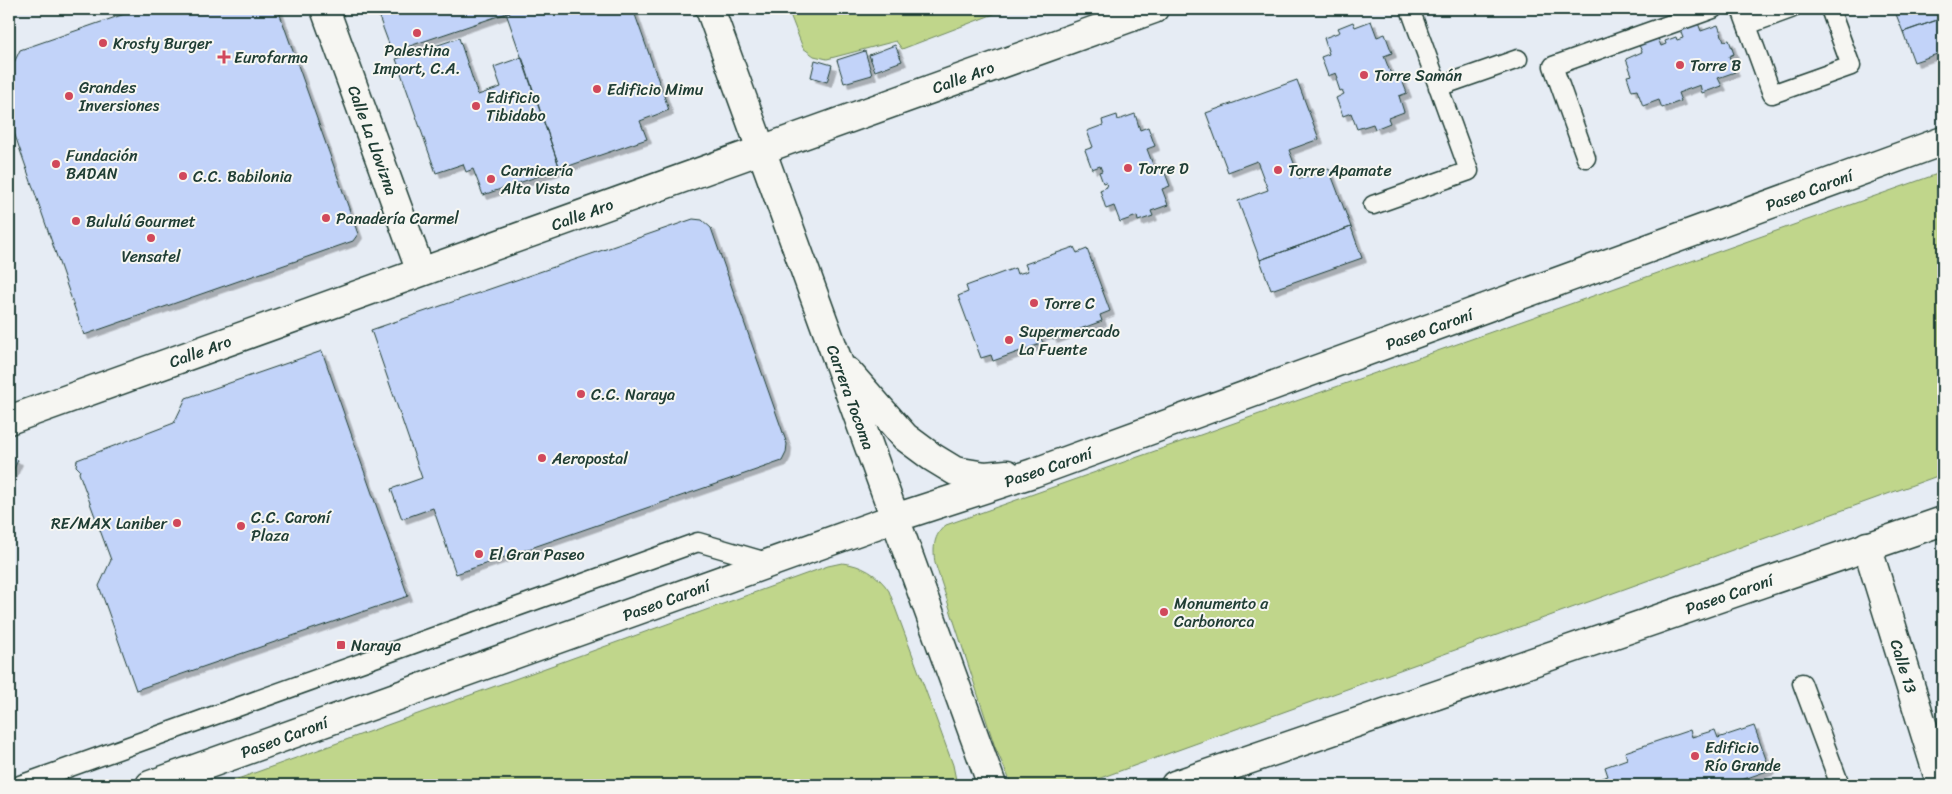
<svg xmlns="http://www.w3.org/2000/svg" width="1952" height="794" font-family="Sriracha,sans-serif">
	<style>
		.green { fill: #c0d68b; stroke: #708a60 }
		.building { fill: #c2d3f9; stroke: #1f3d34; filter: url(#shadow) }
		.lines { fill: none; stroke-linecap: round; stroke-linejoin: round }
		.service-casing { stroke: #1f3d34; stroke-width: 21 }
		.minor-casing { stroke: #1f3d34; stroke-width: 31 }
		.tertiary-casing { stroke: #1f3d34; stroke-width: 31 }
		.service { stroke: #f6f6f2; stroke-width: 18 }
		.minor { stroke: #f6f6f2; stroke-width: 28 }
		.tertiary { stroke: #f6f6f2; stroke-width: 28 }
		.poi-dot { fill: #d1495b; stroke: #f6f6f2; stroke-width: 2 }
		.labels { text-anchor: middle; stroke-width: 4; stroke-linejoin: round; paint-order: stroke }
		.poi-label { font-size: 16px; fill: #1f3d34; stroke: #f6f6f2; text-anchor: start }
		.street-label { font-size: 16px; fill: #1f3d34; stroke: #f6f6f2 }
	</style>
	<defs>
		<filter id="shadow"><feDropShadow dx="4.5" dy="4.5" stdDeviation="0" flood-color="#0004"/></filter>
	</defs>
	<rect width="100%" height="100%" fill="#e6ecf4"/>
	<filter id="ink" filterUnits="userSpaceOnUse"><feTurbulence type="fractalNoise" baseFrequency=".02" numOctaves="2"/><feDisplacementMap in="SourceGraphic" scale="10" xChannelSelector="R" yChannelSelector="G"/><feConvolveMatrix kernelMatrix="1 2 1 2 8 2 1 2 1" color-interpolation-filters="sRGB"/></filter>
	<g filter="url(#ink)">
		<path class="green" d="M 788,9 L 1007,9 L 902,49 L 896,41 L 827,59 L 814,56 L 803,48 Z
			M 1943,172 L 1943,474 L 1081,785 L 1012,785 L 995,747 L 935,563 C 933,549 933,535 946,525 Z
			M 842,563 C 861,565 878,574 889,591 L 953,765 L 957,785 L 221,785 L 828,566 Z"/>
		<path class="building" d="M 139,9 L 278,9 L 358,234 L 353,241 L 84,335 L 9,118 L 9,73 L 20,50 Z
			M 376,9 L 519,9 L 392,52 Z
			M 519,9 L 633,9 L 669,110 L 640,121 L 647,139 L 560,169 L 506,13 Z
			M 1894,9 L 1943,9 L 1943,18 L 1903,32 Z
			M 1943,18 L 1943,52 L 1914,62 L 1903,32 Z
			M 1371,21 L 1377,37 L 1385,34 L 1392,53 L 1384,56 L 1392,77 L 1400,75 L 1407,93 L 1399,96 L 1404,112 L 1388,118 L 1390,123 L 1375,129 L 1373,124 L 1357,129 L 1351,113 L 1343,116 L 1336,98 L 1344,94 L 1342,90 L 1340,91 L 1336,79 L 1338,78 L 1336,73 L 1328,76 L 1321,57 L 1329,54 L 1324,38 L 1340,32 L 1338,28 L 1353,22 L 1355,27 Z
			M 1698,23 L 1701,31 L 1718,25 L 1724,41 L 1729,40 L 1734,54 L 1729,56 L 1735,72 L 1718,78 L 1722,86 L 1702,93 L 1700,85 L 1678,93 L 1681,101 L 1662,108 L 1659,100 L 1643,106 L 1637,90 L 1632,91 L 1627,76 L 1632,75 L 1626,59 L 1642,52 L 1639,45 L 1658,38 L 1661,46 L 1666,44 L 1665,41 L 1676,37 L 1677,40 L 1683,38 L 1680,30 Z
			M 459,38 L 478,95 L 501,87 L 494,67 L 522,57 L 560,169 L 483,195 L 473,169 L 466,172 L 463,164 L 436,173 L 396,59 Z
			M 895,45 L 902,61 L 875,71 L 869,55 Z
			M 865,51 L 872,75 L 844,83 L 837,60 Z
			M 815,60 L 832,65 L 827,82 L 811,77 Z
			M 1297,80 L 1319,139 L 1289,150 L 1300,179 L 1329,169 L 1351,227 L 1260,260 L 1238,201 L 1268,190 L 1257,161 L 1228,172 L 1206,113 Z
			M 1135,114 L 1140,130 L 1148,127 L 1155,146 L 1147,149 L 1155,170 L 1163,168 L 1170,186 L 1162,189 L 1168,205 L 1151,211 L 1153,216 L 1138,221 L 1137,216 L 1120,222 L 1114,206 L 1106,209 L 1100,190 L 1107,187 L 1106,182 L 1103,183 L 1099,172 L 1102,171 L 1100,166 L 1092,169 L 1085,150 L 1093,147 L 1087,131 L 1103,125 L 1102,120 L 1117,115 L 1118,120 Z
			M 693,219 L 702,220 L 711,228 L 787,444 L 786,453 L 782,461 L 456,574 L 433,508 L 402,519 L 391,489 L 422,478 L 371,330 Z
			M 1351,227 L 1362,258 L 1271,290 L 1260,260 Z
			M 1074,247 L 1077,253 L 1087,249 L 1110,311 L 1100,315 L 1102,321 L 1053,339 L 1050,333 L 1040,336 L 1043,343 L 993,361 L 991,355 L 981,358 L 958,296 L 968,292 L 966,286 L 1015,268 L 1017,274 L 1028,271 L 1025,264 Z
			M 322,351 L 408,596 L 136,690 L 99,586 L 111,560 L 86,492 L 79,473 L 80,470 L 76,466 L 77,460 L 174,423 L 186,398 Z
			M 9,457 L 18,460 L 9,480 Z
			M 1754,726 L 1770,770 L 1733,783 L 1734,785 L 1581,785 L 1608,776 L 1605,767 L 1627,759 L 1625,752 L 1690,730 L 1692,737 L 1715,730 L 1718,738 Z"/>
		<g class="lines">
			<defs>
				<path id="service" d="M 1741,9 L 1772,94 L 1851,66 L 1830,9
					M 1747,25 L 1791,9
					M 1438,87 L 1518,59
					M 1586,158 L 1553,66 L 1713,9
					M 1373,205 L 1469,171 L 1410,9
					M 1802,683 L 1840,785
					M 20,785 L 698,542 L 770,563"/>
				<path id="minor" d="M 325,9 L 421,272
					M 9,420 L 1154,9
					M 1867,546 L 1941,785"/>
				<path id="tertiary" d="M 710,9 L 992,785
					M 848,372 L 905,437 L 932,457 L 955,471 L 985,476 L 1007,474
					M 150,785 L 895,518 L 1033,473 L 1943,141
					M 1175,785 L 1943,521"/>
			</defs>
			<use href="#service" class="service-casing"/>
			<use href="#minor" class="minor-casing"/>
			<use href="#tertiary" class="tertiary-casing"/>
			<use href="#service" class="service"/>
			<use href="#minor" class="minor"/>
			<use href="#tertiary" class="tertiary"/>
		</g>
	</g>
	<g class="poi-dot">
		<circle cx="417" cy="33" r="5"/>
		<circle cx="103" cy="43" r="5"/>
		<path d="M221.5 49.5h5v5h5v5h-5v5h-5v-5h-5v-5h5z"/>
		<circle cx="1680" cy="65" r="5"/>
		<circle cx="1364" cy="75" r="5"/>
		<circle cx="597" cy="89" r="5"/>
		<circle cx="69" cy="96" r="5"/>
		<circle cx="476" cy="106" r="5"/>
		<circle cx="56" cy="164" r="5"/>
		<circle cx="1128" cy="168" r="5"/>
		<circle cx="1278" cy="170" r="5"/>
		<circle cx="183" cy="176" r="5"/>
		<circle cx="491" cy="179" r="5"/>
		<circle cx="326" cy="218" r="5"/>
		<circle cx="76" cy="221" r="5"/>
		<circle cx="151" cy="238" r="5"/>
		<circle cx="1034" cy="303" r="5"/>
		<circle cx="1009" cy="340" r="5"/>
		<circle cx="581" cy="394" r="5"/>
		<circle cx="542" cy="458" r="5"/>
		<circle cx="177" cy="523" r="5"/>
		<circle cx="241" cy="526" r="5"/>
		<circle cx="479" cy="554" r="5"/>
		<circle cx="1164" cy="612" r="5"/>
		<rect x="336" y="640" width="10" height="10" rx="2.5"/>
		<circle cx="1695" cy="756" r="5"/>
	</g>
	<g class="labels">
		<g class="poi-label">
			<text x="113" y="49">Krosty Burger</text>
			<text x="417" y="56" text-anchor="middle">Palestina<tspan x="417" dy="18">Import, C.A.</tspan></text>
			<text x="234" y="63">Eurofarma</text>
			<text x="1690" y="71">Torre B</text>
			<text x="1374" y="81">Torre Samán</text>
			<text x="79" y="93">Grandes<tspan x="79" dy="18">Inversiones</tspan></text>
			<text x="607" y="95">Edificio Mimu</text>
			<text x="486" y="103">Edificio<tspan x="486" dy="18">Tibidabo</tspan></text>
			<text x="66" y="161">Fundación<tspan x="66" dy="18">BADAN</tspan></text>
			<text x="1138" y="174">Torre D</text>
			<text x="501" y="176">Carnicería<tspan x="501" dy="18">Alta Vista</tspan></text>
			<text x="1288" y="176">Torre Apamate</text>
			<text x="193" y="182">C.C. Babilonia</text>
			<text x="336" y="224">Panadería Carmel</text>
			<text x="86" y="227">Bululú Gourmet</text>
			<text x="151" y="262" text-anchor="middle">Vensatel</text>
			<text x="1044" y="309">Torre C</text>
			<text x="1019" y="337">Supermercado<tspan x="1019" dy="18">La Fuente</tspan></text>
			<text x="591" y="400">C.C. Naraya</text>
			<text x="552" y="464">Aeropostal</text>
			<text x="251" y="523">C.C. Caroní<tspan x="251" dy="18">Plaza</tspan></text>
			<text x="167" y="529" text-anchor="end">RE/MAX Laniber</text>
			<text x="489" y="560">El Gran Paseo</text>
			<text x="1174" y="609">Monumento a<tspan x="1174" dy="18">Carbonorca</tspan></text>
			<text x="351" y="651">Naraya</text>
			<text x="1705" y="753">Edificio<tspan x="1705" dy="18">Río Grande</tspan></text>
		</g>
		<g class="street-label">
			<text transform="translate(963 77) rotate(-20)" y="6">Calle Aro</text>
			<text transform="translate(373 140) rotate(70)" y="6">Calle La Llovizna</text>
			<text transform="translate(1809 190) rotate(-20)" y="6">Paseo Caroní</text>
			<text transform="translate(582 214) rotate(-20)" y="6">Calle Aro</text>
			<text transform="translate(1429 329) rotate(-20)" y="6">Paseo Caroní</text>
			<text transform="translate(200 351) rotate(-20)" y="6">Calle Aro</text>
			<text transform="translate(851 397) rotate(70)" y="6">Carrera Tocoma</text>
			<text transform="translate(1048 467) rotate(-19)" y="6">Paseo Caroní</text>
			<text transform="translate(1729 594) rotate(-19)" y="6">Paseo Caroní</text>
			<text transform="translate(666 600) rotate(-20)" y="6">Paseo Caroní</text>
			<text transform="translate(1904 666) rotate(73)" y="6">Calle 13</text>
			<text transform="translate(284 737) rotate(-20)" y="6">Paseo Caroní</text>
		</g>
	</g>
	<rect width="1952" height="794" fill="none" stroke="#f6f6f2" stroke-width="30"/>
	<rect x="15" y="15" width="1922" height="764" fill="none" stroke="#1f3d34" stroke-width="2" filter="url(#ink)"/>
</svg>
